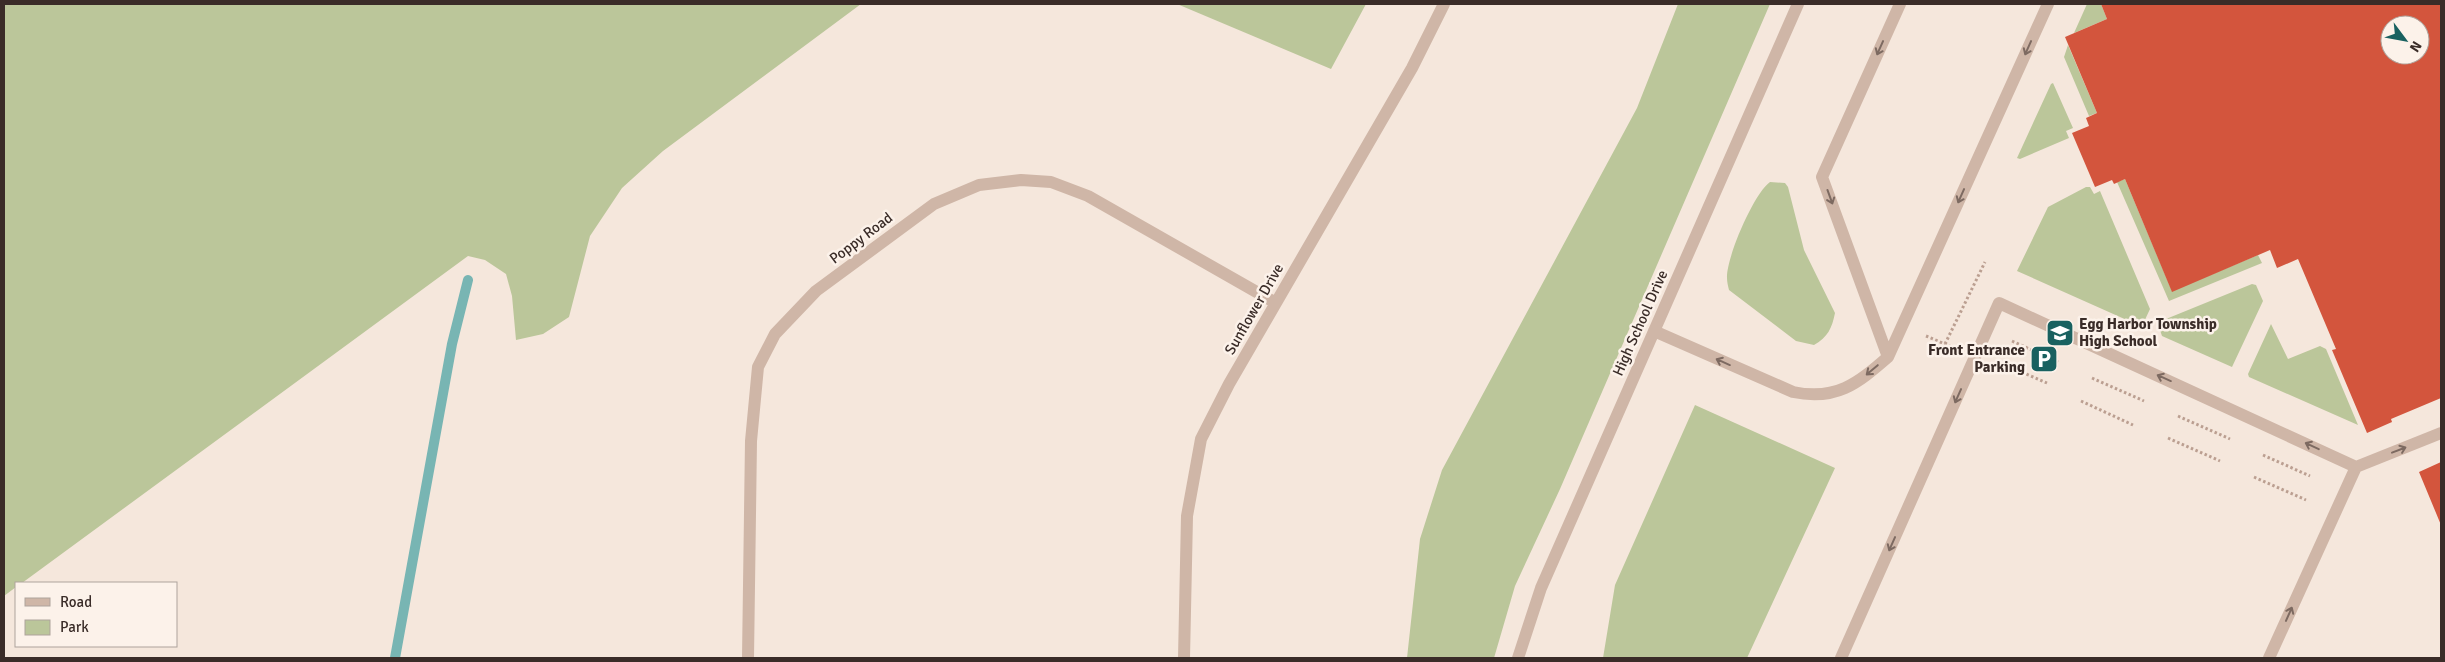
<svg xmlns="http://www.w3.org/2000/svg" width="2445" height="662" font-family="Signika,sans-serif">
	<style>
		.green { fill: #bbc69a }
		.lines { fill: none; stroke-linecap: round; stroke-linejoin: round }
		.stream { stroke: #78b5b3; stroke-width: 10 }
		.building { fill: #d3553d; fill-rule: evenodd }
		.path { stroke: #bb9f91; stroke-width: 3; stroke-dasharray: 2.5 2.5; stroke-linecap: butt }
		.minor { stroke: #cfb6a7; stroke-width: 12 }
		.oneway { stroke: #7d6a61 }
		.labels { text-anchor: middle; stroke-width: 5; stroke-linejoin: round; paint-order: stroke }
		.street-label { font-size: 15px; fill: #3a2c28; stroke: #fcf2ea }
		.poi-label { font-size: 15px; font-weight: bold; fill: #3a2c28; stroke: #fcf2ea; text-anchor: start }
	</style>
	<rect width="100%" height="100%" fill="#f5e7dc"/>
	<path class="green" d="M 4,4 L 861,4 L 663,151 L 622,188 L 590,236 L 569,317 L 543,334 L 516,340 L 512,296 L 506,274 L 485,260 L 468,256 L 22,583 L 16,583 L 16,587 L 4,596 Z
		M 1177,4 L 1366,4 L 1331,69 Z
		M 1678,4 L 1770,4 L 1560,489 L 1515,586 L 1494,658 L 1407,658 L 1420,539 L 1442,470 L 1637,108 Z
		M 2087,4 L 2101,4 L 2107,19 L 2074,33 Z
		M 2068,45 L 2097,113 L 2089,116 L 2064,57 Z
		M 2053,83 L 2073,128 L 2066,131 L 2069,138 L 2020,159 L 2017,158 L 2051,84 Z
		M 2125,179 L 2172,291 L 2258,255 L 2262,263 L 2169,301 L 2117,182 Z
		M 1770,182 L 1785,183 L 1788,187 L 1804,250 L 1835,313 C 1832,328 1828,337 1814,345 L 1796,341 L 1729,290 C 1728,286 1727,282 1727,278 C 1726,258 1754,193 1770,182 Z
		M 2086,187 L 2090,187 L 2094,194 L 2100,191 L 2150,309 L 2143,324 L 2138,325 L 2017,271 L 2048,207 Z
		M 2252,284 L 2256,285 L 2263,301 L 2232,367 L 2162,336 L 2160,330 L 2166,319 Z
		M 2271,324 L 2288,359 L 2320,346 L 2326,349 L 2358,425 L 2249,377 L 2248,374 Z
		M 1695,405 L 1835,468 L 1747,658 L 1603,658 L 1615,585 Z"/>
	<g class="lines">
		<path class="stream" d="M 395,658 L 452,344 L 468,280"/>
	</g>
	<path class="building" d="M 2101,4 L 2441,4 L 2441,398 L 2391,419 L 2392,422 L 2367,433 L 2332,350 L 2336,349 L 2298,259 L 2277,268 L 2270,250 L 2172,292 L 2125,179 L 2114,184 L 2112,180 L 2095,187 L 2072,133 L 2089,126 L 2086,118 L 2097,113 L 2065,37 L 2107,19 ZM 2390,25 L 2420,25 L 2420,55 L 2390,55 Z
		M 2441,462 L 2441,525 L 2419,472 Z"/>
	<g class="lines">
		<path class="path" d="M 1926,336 L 1952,347
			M 2012,341 L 2058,362
			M 1945,344 L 1985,262
			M 1999,362 L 2047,383
			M 2092,378 L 2144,401
			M 2081,401 L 2133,425
			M 2178,416 L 2230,439
			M 2168,438 L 2220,461
			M 2263,455 L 2310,476
			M 2254,477 L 2306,500"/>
		<path class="minor" d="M 1654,331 L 1793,392 C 1836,401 1857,384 1888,357 L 2048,4
			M 1888,357 L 1822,177 L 1900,4
			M 748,658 L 751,441 L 758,367 L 775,334 L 816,291 L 934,204 L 979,185 L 1021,180 L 1051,182 L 1088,196 L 1276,303
			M 1184,658 L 1187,516 L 1201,439 L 1229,384 L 1412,68 L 1444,4
			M 1518,658 L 1541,588 L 1798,4
			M 1841,658 L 1999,303 L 2356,467
			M 2269,658 L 2356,467 L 2441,433"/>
	</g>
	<defs><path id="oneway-shaft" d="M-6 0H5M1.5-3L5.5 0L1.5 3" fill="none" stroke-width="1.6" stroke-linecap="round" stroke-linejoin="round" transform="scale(1.25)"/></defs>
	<g class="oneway">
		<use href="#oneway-shaft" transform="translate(1880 48) rotate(114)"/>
		<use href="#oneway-shaft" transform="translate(2028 48) rotate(114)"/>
		<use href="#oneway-shaft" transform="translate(1961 196) rotate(114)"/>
		<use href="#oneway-shaft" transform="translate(1830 197) rotate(70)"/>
		<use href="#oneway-shaft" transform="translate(1723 362) rotate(-156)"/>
		<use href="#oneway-shaft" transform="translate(1872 370) rotate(140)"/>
		<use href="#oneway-shaft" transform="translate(2164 378) rotate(-156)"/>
		<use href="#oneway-shaft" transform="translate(1958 396) rotate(114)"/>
		<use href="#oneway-shaft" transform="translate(2312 446) rotate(-155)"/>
		<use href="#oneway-shaft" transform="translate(2399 450) rotate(-21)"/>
		<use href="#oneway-shaft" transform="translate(1892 544) rotate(114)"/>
		<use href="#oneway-shaft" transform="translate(2289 614) rotate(-66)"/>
	</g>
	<defs>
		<symbol id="school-square" viewBox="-11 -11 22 22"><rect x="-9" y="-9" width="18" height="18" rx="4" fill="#196160" stroke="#fcf2ea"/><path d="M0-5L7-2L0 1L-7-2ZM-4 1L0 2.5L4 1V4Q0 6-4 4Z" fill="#fff"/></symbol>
		<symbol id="parking-square" viewBox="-11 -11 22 22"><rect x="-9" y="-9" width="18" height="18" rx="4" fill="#196160" stroke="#fcf2ea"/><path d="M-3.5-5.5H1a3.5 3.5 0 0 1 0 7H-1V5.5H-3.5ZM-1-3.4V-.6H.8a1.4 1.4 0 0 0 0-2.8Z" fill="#fff"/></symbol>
	</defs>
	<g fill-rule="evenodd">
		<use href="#school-square" x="2044" y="317" width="32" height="32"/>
		<use href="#parking-square" x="2028" y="343" width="32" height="32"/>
	</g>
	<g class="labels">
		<g class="street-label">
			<text transform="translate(861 238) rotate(-37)" y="5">Poppy Road</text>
			<text transform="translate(1254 309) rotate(-60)" y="5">Sunflower Drive</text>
			<text transform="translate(1640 323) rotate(-66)" y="5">High School Drive</text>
		</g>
		<g class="poi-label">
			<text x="2079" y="329">Egg Harbor Township<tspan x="2079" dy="17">High School</tspan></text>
			<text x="2025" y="355" text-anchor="end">Front Entrance<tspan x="2025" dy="17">Parking</tspan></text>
		</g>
	</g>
	<rect width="2445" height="662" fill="none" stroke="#3a2c28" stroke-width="10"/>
	<rect x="15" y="582" width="162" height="65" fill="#fcf2ea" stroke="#aea39c"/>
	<rect x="25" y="598" width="25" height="8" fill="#cfb6a7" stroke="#aea39c"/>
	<text x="60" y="607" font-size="15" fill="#3a2c28">Road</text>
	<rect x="25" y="620" width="25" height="15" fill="#bbc69a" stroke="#aea39c"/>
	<text x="60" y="632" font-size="15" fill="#3a2c28">Park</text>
	<g transform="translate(2405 40) rotate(122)"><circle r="24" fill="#fcf2ea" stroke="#aea39c"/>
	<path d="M0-4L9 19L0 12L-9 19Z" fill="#196160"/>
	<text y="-8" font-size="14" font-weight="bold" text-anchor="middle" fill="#3a2c28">N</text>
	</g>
</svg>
